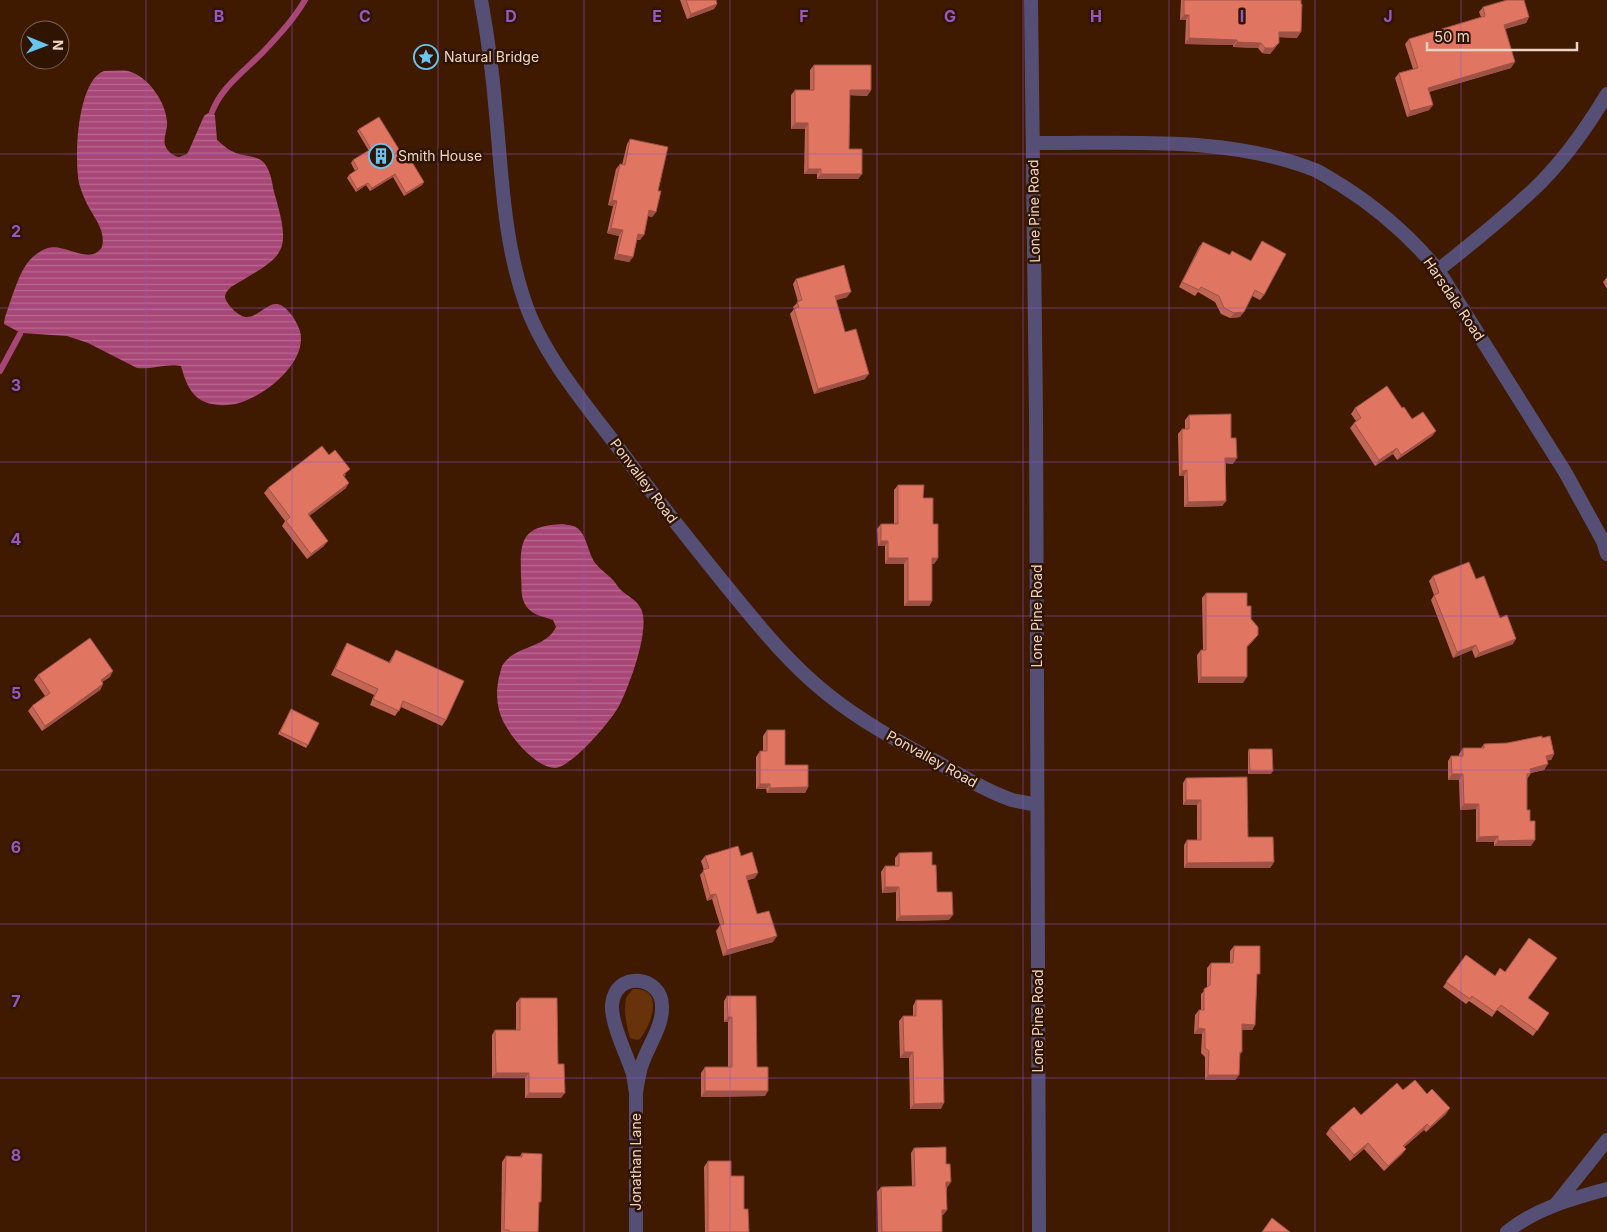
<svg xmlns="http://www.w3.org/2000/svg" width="1607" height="1232" font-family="Inter,sans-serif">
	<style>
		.green { fill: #68330b }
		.water { fill: url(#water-rules) }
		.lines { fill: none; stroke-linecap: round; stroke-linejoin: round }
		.stream { stroke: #a84777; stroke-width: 6 }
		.minor { stroke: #554f75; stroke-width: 14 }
		.tertiary { stroke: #554f75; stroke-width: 14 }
		.wall { fill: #c16554 }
		.shaded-wall { fill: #9d5245 }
		.building { fill: #e07562; stroke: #9d5245 }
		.grid { fill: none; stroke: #9856c1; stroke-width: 1; stroke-opacity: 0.55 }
		.labels { text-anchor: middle; stroke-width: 5; stroke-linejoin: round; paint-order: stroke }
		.poi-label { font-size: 14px; fill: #edd4c6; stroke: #301402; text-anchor: start }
		.street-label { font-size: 14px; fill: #edd4c6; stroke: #301402 }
		.grid-label { font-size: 16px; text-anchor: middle; font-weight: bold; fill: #9856c1; stroke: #301402; stroke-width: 5; stroke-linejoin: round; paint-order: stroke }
	</style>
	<defs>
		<pattern id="water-rules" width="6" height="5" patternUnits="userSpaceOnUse" patternTransform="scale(1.25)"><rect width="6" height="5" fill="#a84777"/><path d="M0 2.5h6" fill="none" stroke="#b8698f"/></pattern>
	</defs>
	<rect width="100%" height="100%" fill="#3f1a01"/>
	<path class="green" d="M 633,989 C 665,987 652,1024 640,1039 L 637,1040 L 630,1038 C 627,1026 623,1011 626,999 C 627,995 631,992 633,989 Z"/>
	<path class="water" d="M 104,71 C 112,71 121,70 128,71 C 148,76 166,102 167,122 C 168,129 163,137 165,145 C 167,151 173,156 179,157 L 187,154 L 190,148 L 204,116 L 208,113 L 213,112 L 215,116 L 217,140 C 223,145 228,150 236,153 C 244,156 254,156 261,160 C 270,166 272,182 274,192 C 293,256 284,255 231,287 C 228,290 225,293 225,297 C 226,304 239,317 246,317 C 262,318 272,291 289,312 C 294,317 298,325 300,331 C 308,362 265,396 239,403 C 229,406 215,406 205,402 C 190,396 185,380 181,366 C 167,363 151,370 137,368 L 88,343 L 67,336 L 22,333 L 22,335 L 20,334 L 19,332 L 4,324 L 5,317 C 11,301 18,274 29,261 C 34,255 41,250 48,248 C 65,243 90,266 102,247 C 106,230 94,218 87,204 C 84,198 81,190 79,183 C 74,158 77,81 104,71 Z
		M 563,524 C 567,525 574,525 577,528 C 587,534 588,555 596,564 C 601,570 607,574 613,580 C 616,583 618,588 622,591 C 629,597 637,600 641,609 C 651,628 629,687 619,706 C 611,721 572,767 555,768 C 538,768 515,742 507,728 C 497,713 495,694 499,677 C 500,674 501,669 502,666 C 514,645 546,649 556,627 L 553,620 C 543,616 533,616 526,606 C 520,597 522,587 521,576 C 520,540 521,526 563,524 Z"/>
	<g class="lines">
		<path class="stream" d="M 212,112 C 222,86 245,71 264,51 C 279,35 294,19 305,0
			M 0,371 L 20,334"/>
		<path class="minor" d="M 481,0 C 488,38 493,76 496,114 C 502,178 504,244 526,305 C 545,359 592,412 626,458 C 657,500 690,541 723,582 C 755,621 786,661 826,693 C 859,720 899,742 937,762 C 961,775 985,791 1012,800 C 1020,802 1029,803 1037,805
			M 1033,143 C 1127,144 1226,135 1315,170 C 1324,174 1332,180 1341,185 C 1379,209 1409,235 1438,270 L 1565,472 L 1603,541 L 1607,554
			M 1438,270 C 1470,245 1502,219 1532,191 C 1562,163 1586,129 1607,94
			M 636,1093 C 637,1084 639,1075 641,1067 C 647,1047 663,1027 662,1006 C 662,976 615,969 612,1005 C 611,1024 627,1055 633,1074 C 634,1080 635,1087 636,1093 L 636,1232
			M 1556,1204 L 1607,1140
			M 1507,1232 C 1536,1208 1572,1199 1607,1189"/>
		<path class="tertiary" d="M 1031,0 L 1036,413 L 1039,1232"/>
	</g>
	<path class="wall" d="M 680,0 L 716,0 L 717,4 L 714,9 L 687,19 Z
		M 1181,0 L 1301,0 L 1297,38 L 1279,37 L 1275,48 L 1270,54 L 1262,53 L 1258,48 L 1233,47 L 1233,45 L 1185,44 L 1186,20 L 1180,20 Z
		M 1483,7 L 1529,17 L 1526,23 L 1505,29 L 1511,68 L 1429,92 L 1433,105 L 1429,110 L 1407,117 L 1395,78 L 1399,73 L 1413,69 L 1405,44 L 1409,39 L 1481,17 L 1479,12 Z
		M 814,65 L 871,90 L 867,96 L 850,95 L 849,149 L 862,174 L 858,179 L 817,179 L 817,174 L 804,174 L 805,129 L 791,129 L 791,95 L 795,90 L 810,90 L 810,70 Z
		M 359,129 L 405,159 L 424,182 L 422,185 L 404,196 L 393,177 L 370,191 L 366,185 L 356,192 L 347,178 L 349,175 L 355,171 L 351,163 L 353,160 L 369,151 L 357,131 Z
		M 630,139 L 658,191 L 656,212 L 652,217 L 648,216 L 640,240 L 637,240 L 633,257 L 629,262 L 614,259 L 619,236 L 607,233 L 613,206 L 608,205 L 616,169 L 620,164 L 622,165 L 627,144 Z
		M 1262,241 L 1264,295 L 1260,300 L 1252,296 L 1240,317 L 1230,318 L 1221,314 L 1215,302 L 1198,292 L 1195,296 L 1179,287 L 1199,247 L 1203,242 L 1229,255 L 1232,251 L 1251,261 Z
		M 1607,277 L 1607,289 L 1603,282 Z
		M 796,279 L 847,297 L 836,300 L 845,332 L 865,379 L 814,394 L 790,314 L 794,309 L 793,307 L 798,302 L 793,284 Z
		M 1355,408 L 1402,408 L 1412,419 L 1436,431 L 1432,436 L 1397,460 L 1393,454 L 1375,466 L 1350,428 L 1354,423 L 1356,421 L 1351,414 Z
		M 1189,415 L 1231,438 L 1233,464 L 1226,463 L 1226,501 L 1222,506 L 1184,507 L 1184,476 L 1179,476 L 1178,434 L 1182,429 L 1185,429 L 1185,420 Z
		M 329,455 L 346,475 L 344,476 L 346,488 L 309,516 L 324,546 L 307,559 L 282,526 L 285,521 L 264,493 L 268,488 Z
		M 898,485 L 923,498 L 933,524 L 938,558 L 934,564 L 932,564 L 932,601 L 929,606 L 904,606 L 904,564 L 885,564 L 885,546 L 878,546 L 877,529 L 881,524 L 894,524 L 894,490 Z
		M 1433,576 L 1476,579 L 1500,618 L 1513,644 L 1475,658 L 1472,650 L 1453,658 L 1431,600 L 1434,595 L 1429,581 Z
		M 1206,593 L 1247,606 L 1251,619 L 1254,640 L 1247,647 L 1243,683 L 1198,683 L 1197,655 L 1201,650 L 1203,650 L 1202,598 Z
		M 347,643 L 389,662 L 396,650 L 446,720 L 442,726 L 401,707 L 395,716 L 370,705 L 374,695 L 331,675 L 344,648 Z
		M 38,675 L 110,677 L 102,682 L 103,684 L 100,690 L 42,731 L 28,711 L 32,706 L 45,696 L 34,680 Z
		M 291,709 L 308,745 L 306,748 L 278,734 Z
		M 767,730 L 785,765 L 808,787 L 805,793 L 767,793 L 766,789 L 756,789 L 756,757 L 760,751 L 763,751 L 763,736 Z
		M 1542,738 L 1554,754 L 1551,760 L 1547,760 L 1544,770 L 1531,773 L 1527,779 L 1527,810 L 1530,821 L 1531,846 L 1494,846 L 1494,842 L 1476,842 L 1476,809 L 1460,810 L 1459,780 L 1448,780 L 1448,761 L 1451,756 L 1459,756 L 1459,754 L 1463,748 L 1481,748 L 1484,744 L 1507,743 Z
		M 1249,749 L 1271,774 L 1248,774 L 1248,752 Z
		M 1186,778 L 1274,862 L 1270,868 L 1184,868 L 1184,845 L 1187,840 L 1197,840 L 1197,805 L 1183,805 L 1183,783 Z
		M 899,853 L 932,865 L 937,892 L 949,920 L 896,921 L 896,892 L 882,893 L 881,872 L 885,866 L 895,866 L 895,858 Z
		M 705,856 L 741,856 L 755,878 L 747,880 L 757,914 L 773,942 L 723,956 L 716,931 L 720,925 L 712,899 L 707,901 L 700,875 L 704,870 L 701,861 Z
		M 1234,946 L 1257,978 L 1255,1025 L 1252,1030 L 1242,1030 L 1242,1052 L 1240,1054 L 1239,1075 L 1235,1080 L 1205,1080 L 1205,1057 L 1201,1053 L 1202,1034 L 1194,1034 L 1195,1015 L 1199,1010 L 1201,1010 L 1201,994 L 1207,988 L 1207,968 L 1211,963 L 1230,963 L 1230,951 Z
		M 1466,955 L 1549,1013 L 1533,1036 L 1497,1010 L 1492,1017 L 1469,1001 L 1466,1004 L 1443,987 Z
		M 727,996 L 757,1067 L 765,1096 L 701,1097 L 701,1073 L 705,1067 L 728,1067 L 728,1022 L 724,1022 L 724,1001 Z
		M 520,998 L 558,1064 L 561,1098 L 525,1098 L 525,1078 L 492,1078 L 492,1035 L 495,1030 L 516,1030 L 516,1003 Z
		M 916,1000 L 941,1109 L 910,1109 L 909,1058 L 900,1058 L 899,1021 L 903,1016 L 913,1016 L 913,1006 Z
		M 1403,1090 L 1427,1094 L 1446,1114 L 1426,1132 L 1424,1130 L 1404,1147 L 1406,1149 L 1402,1154 L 1384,1171 L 1364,1149 L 1350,1161 L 1326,1134 L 1330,1128 L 1361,1115 Z
		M 914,1148 L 947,1188 L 947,1210 L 943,1215 L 942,1215 L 942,1232 L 878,1232 L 877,1192 L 881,1187 L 912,1186 L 911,1153 Z
		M 522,1153 L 539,1206 L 538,1232 L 501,1232 L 502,1162 L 506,1156 L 520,1156 Z
		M 708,1161 L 731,1176 L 744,1209 L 749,1232 L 705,1232 L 704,1167 Z"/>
	<path class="shaded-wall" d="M 717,4 L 714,9 L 687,19 L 691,14 Z
		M 1184,15 L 1189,15 L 1186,20 L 1180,20 Z
		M 1529,17 L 1526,23 L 1500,30 L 1504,25 Z
		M 1279,32 L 1301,32 L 1297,38 L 1275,37 Z
		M 1189,38 L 1237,40 L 1233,45 L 1185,44 Z
		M 1237,42 L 1261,43 L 1258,48 L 1233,47 Z
		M 1279,43 L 1270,54 L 1262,53 L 1265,48 Z
		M 1515,62 L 1511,68 L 1424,93 L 1428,88 Z
		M 850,90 L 871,90 L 867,96 L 846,95 Z
		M 1433,105 L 1429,110 L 1407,117 L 1410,111 Z
		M 795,123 L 808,123 L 805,129 L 791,129 Z
		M 808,169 L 821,169 L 817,174 L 804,174 Z
		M 395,174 L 393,177 L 370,191 L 372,188 Z
		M 821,174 L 862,174 L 858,179 L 817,179 Z
		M 424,182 L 422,185 L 404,196 L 406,193 Z
		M 368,183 L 366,185 L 356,192 L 357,189 Z
		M 612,200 L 617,201 L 613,206 L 608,205 Z
		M 649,210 L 656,212 L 652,217 L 646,215 Z
		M 611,228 L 623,230 L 619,236 L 607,233 Z
		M 638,234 L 644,235 L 640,240 L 634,239 Z
		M 617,254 L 633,257 L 629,262 L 614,259 Z
		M 851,292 L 847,297 L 831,302 L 835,296 Z
		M 1244,312 L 1240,317 L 1230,318 L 1234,313 Z
		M 869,374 L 865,379 L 814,394 L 818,389 Z
		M 1436,431 L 1432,436 L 1397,460 L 1401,455 Z
		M 1397,448 L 1393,454 L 1375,466 L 1379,460 Z
		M 1225,458 L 1237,458 L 1233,464 L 1222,463 Z
		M 1187,470 L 1184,476 L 1179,476 L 1182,471 Z
		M 349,483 L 346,488 L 304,520 L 308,514 Z
		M 1226,501 L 1222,506 L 1184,507 L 1188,502 Z
		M 328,541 L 324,546 L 307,559 L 311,554 Z
		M 881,541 L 888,541 L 885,546 L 878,546 Z
		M 888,558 L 908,558 L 904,564 L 885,564 Z
		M 932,558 L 938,558 L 934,564 L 929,564 Z
		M 908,601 L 932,601 L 929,606 L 904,606 Z
		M 1258,635 L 1254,640 L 1243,651 L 1247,646 Z
		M 1516,639 L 1513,644 L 1475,658 L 1479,653 Z
		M 1476,645 L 1472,650 L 1453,658 L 1457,652 Z
		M 113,671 L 110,677 L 97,685 L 101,680 Z
		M 1201,677 L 1247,677 L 1243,683 L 1198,683 Z
		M 103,684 L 100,690 L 42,731 L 45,726 Z
		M 1554,754 L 1551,760 L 1543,761 L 1546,756 Z
		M 1548,764 L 1544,770 L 1526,774 L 1530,769 Z
		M 1250,771 L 1273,771 L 1271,774 L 1248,774 Z
		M 1452,774 L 1463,774 L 1459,780 L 1448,780 Z
		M 760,784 L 770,784 L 766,789 L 756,789 Z
		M 808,787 L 805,793 L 767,793 L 770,788 Z
		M 1186,800 L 1201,800 L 1197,805 L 1183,805 Z
		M 1464,804 L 1479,804 L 1476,809 L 1460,810 Z
		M 1498,836 L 1494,842 L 1476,842 L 1479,837 Z
		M 1535,840 L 1531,846 L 1494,846 L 1498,841 Z
		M 1274,862 L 1270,868 L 1184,868 L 1187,863 Z
		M 758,873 L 755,878 L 743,882 L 746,876 Z
		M 885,887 L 899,887 L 896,892 L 882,893 Z
		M 716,894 L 712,899 L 707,901 L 710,895 Z
		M 953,915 L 949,920 L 896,921 L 900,916 Z
		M 777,936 L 773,942 L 723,956 L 727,950 Z
		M 728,1017 L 732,1017 L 728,1022 L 724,1022 Z
		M 1242,1024 L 1255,1025 L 1252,1030 L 1238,1030 Z
		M 1198,1028 L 1205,1029 L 1202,1034 L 1194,1034 Z
		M 904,1052 L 913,1052 L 909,1058 L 900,1058 Z
		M 496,1073 L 529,1073 L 525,1078 L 492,1078 Z
		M 1208,1075 L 1239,1075 L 1235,1080 L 1205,1080 Z
		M 705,1091 L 768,1091 L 765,1096 L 701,1097 Z
		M 529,1093 L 565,1093 L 561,1098 L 525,1098 Z
		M 944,1103 L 941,1109 L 910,1109 L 914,1104 Z
		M 1450,1108 L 1446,1114 L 1426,1132 L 1430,1127 Z
		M 1427,1124 L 1424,1130 L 1400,1151 L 1403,1146 Z
		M 1368,1143 L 1364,1149 L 1350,1161 L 1354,1155 Z
		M 1406,1149 L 1402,1154 L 1384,1171 L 1388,1166 Z
		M 946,1182 L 951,1182 L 947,1188 Z
		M 942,1210 L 947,1210 L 943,1215 L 938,1215 Z"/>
	<path class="building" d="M 686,0 L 716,0 L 717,4 L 691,14 Z
		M 1184,0 L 1301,0 L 1301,4 L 1302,4 L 1301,32 L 1279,32 L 1279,43 L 1273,48 L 1265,48 L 1261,43 L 1237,42 L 1237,40 L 1189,38 L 1189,15 L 1184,15 Z
		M 1507,0 L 1524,0 L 1529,17 L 1504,25 L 1515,62 L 1428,88 L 1433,105 L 1410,111 L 1399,73 L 1418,68 L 1409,39 L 1485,16 L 1483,7 Z
		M 814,65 L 871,65 L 871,90 L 850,90 L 849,149 L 862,149 L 862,174 L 821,174 L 821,169 L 808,169 L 808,123 L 795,123 L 795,90 L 814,90 Z
		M 379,117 L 405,159 L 409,157 L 424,182 L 406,193 L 395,174 L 372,188 L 368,183 L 357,189 L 349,175 L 358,169 L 353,160 L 371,149 L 359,129 Z
		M 630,139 L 668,147 L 658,191 L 661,191 L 656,212 L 649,210 L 644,235 L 638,234 L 633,257 L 617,254 L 623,230 L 611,228 L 617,201 L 612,200 L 620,164 L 625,165 Z
		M 1262,241 L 1286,254 L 1264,295 L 1255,290 L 1244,312 L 1234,313 L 1224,308 L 1219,296 L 1201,287 L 1199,290 L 1182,282 L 1203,242 L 1230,255 L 1232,251 L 1251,261 Z
		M 844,265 L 851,292 L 835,296 L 845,332 L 856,329 L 869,374 L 818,389 L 794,309 L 799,307 L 797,302 L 802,300 L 796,279 Z
		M 1387,386 L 1402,408 L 1404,407 L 1412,419 L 1423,412 L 1436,431 L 1401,455 L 1397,448 L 1379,460 L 1354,423 L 1361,418 L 1355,408 Z
		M 1231,414 L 1231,438 L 1236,438 L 1237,458 L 1225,458 L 1226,501 L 1188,502 L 1187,470 L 1182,471 L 1182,429 L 1189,429 L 1189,415 Z
		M 322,446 L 329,455 L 335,450 L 350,469 L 343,475 L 349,483 L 308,514 L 328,541 L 311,554 L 286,521 L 290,517 L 268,488 Z
		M 898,485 L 924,485 L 923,498 L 933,498 L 933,524 L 938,524 L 938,558 L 932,558 L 932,601 L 908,601 L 908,558 L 888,558 L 888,541 L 881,541 L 881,524 L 898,524 Z
		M 1469,562 L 1476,579 L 1484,576 L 1500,618 L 1507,615 L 1516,639 L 1479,653 L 1476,645 L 1457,652 L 1434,595 L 1439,593 L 1433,576 Z
		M 1206,593 L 1247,593 L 1247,606 L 1251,606 L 1251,619 L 1258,627 L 1258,635 L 1247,646 L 1247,677 L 1201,677 L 1201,650 L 1206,650 Z
		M 90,638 L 113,671 L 101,680 L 103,684 L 45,726 L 32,706 L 50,693 L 38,675 Z
		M 347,643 L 390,663 L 396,650 L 464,681 L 446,720 L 403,701 L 399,711 L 373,699 L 378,689 L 335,669 Z
		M 291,709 L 319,723 L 308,745 L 280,732 Z
		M 767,730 L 785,730 L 785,765 L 808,765 L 808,787 L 770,788 L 770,784 L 760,784 L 760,751 L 767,751 Z
		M 1542,736 L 1542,738 L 1550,736 L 1554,754 L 1546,756 L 1548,764 L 1530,769 L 1531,773 L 1527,774 L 1527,810 L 1530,810 L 1530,821 L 1535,821 L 1535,840 L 1498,841 L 1498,836 L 1479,837 L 1479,804 L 1464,804 L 1463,774 L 1452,774 L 1451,756 L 1463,756 L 1463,748 L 1484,748 L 1484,744 L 1507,743 Z
		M 1249,749 L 1272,749 L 1273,771 L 1250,771 Z
		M 1247,777 L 1248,837 L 1273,837 L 1274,862 L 1187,863 L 1187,840 L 1201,840 L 1201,800 L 1186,800 L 1186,778 Z
		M 738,846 L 741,856 L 752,852 L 758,873 L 746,876 L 757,914 L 769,911 L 777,936 L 727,950 L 720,925 L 724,924 L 716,894 L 710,895 L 703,870 L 709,868 L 705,856 Z
		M 932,852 L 932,865 L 936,865 L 937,892 L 952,892 L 953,915 L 900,916 L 899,887 L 885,887 L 885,866 L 899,866 L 899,853 Z
		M 1529,938 L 1557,958 L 1528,998 L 1549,1013 L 1537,1031 L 1501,1005 L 1495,1012 L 1472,996 L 1470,999 L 1446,982 L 1466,955 L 1495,976 L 1500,968 L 1505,972 Z
		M 1234,946 L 1260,946 L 1260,974 L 1257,974 L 1255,1025 L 1242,1024 L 1242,1052 L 1240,1052 L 1239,1075 L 1208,1075 L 1209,1051 L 1205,1048 L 1205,1029 L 1198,1028 L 1199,1010 L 1204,1010 L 1204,989 L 1210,985 L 1211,963 L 1233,963 Z
		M 727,996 L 756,996 L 757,1067 L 768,1067 L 768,1091 L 705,1091 L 705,1067 L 732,1067 L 732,1017 L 728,1017 Z
		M 520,998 L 557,998 L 558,1064 L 564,1064 L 565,1093 L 529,1093 L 529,1073 L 496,1073 L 495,1030 L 520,1030 Z
		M 916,1000 L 942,1000 L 944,1103 L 914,1104 L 913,1052 L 904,1052 L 903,1016 L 916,1016 Z
		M 1415,1080 L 1427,1094 L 1432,1089 L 1450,1108 L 1430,1127 L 1427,1124 L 1403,1146 L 1406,1149 L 1388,1166 L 1368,1143 L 1354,1155 L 1330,1128 L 1354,1107 L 1361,1115 L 1397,1083 L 1403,1090 Z
		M 946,1147 L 946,1164 L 950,1164 L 951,1182 L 946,1182 L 947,1210 L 942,1210 L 942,1232 L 882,1232 L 881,1187 L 915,1186 L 914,1148 Z
		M 522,1153 L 542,1154 L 541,1202 L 539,1202 L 538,1232 L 509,1232 L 509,1230 L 504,1230 L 506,1156 L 522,1157 Z
		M 708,1161 L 731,1161 L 731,1176 L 744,1176 L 744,1209 L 748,1209 L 749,1232 L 708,1232 Z
		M 1272,1218 L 1290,1232 L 1262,1232 Z"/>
	<path class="grid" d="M 146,0 L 146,1232M 292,0 L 292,1232M 438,0 L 438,1232M 584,0 L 584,1232M 730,0 L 730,1232M 877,0 L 877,1232M 1023,0 L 1023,1232M 1169,0 L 1169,1232M 1315,0 L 1315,1232M 1461,0 L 1461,1232M 0,154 L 1607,154M 0,308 L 1607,308M 0,462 L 1607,462M 0,616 L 1607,616M 0,770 L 1607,770M 0,924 L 1607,924M 0,1078 L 1607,1078"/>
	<defs>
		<symbol id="sight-ring" viewBox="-11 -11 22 22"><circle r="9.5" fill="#301402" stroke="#68c4f0" stroke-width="1.5"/><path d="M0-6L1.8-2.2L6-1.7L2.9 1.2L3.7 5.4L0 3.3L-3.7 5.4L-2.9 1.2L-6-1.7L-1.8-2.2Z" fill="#68c4f0"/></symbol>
		<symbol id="building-ring" viewBox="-11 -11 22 22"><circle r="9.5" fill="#301402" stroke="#68c4f0" stroke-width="1.5"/><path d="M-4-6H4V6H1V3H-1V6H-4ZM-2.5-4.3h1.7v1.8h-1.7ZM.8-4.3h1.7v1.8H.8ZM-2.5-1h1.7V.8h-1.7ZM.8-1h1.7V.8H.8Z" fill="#68c4f0"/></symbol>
	</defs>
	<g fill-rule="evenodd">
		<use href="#sight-ring" x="412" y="43" width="28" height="28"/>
		<use href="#building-ring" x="367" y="142" width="28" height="28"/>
	</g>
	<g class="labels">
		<g class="poi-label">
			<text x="444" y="62">Natural Bridge</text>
			<text x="398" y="161">Smith House</text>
		</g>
		<g class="street-label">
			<text transform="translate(1034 211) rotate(-91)" y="5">Lone Pine Road</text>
			<text transform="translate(1454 299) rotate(56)" y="5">Harsdale Road</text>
			<text transform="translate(644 481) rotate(53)" y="5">Ponvalley Road</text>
			<text transform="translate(1037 616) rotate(-90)" y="5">Lone Pine Road</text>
			<text transform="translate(932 759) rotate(29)" y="5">Ponvalley Road</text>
			<text transform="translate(1038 1021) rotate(-90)" y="5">Lone Pine Road</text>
			<text transform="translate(636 1162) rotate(-90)" y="5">Jonathan Lane</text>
		</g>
	</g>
	<g class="grid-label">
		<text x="219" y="22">B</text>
		<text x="365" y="22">C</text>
		<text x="511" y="22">D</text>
		<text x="657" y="22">E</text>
		<text x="804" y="22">F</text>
		<text x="950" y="22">G</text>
		<text x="1096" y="22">H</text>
		<text x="1242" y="22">I</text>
		<text x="1388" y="22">J</text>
		<text x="16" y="237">2</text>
		<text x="16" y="391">3</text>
		<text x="16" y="545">4</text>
		<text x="16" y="699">5</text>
		<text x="16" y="853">6</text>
		<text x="16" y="1007">7</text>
		<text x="16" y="1161">8</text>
	</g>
	<g transform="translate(45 45) rotate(91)"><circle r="24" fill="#301402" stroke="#7c6150"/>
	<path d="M0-4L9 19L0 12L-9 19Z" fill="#68c4f0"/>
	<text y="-8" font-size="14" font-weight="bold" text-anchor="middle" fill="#edd4c6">N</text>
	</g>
	<path d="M1427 42v8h150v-8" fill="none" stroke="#edd4c6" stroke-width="2.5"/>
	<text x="1434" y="42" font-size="15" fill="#edd4c6" stroke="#301402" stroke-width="4" paint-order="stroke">50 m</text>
</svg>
